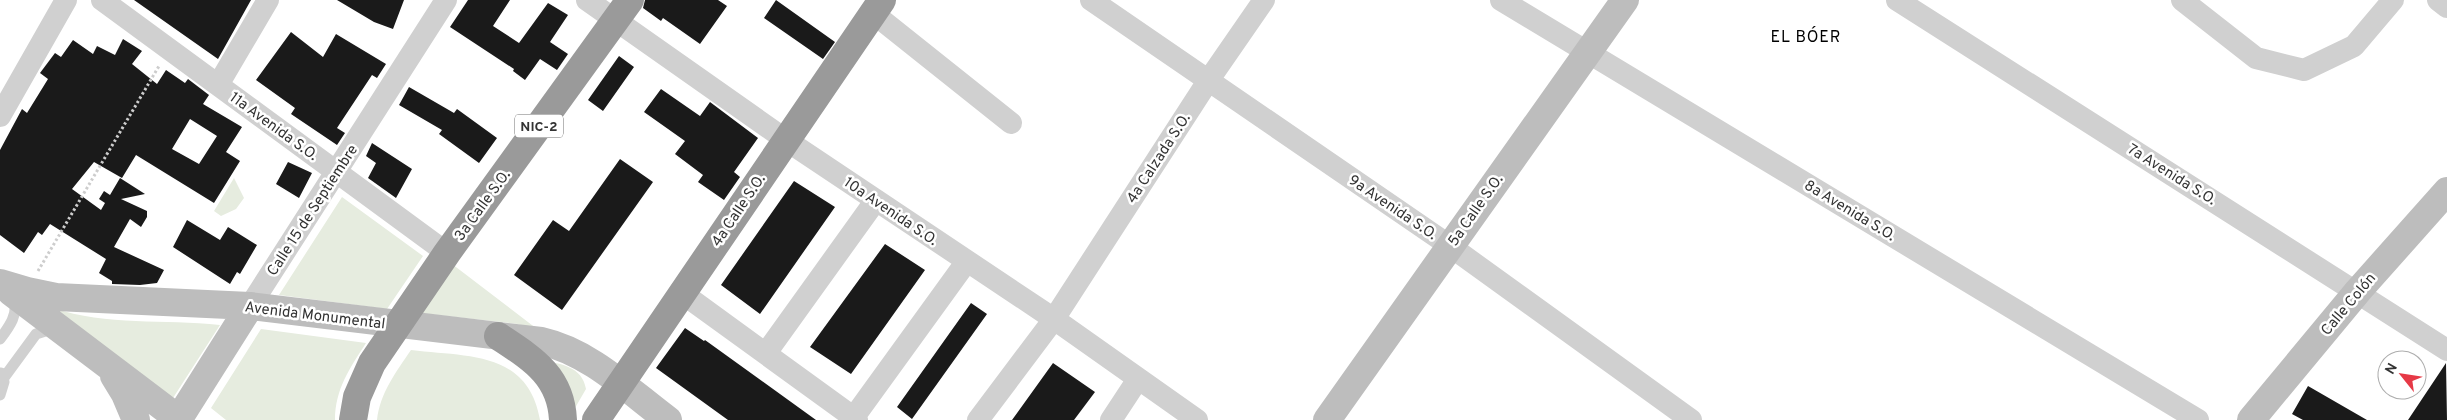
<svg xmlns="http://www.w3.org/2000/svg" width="2447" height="420" font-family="Overpass,sans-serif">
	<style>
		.green { fill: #e6ecdf }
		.building { fill: #1a1a1a; fill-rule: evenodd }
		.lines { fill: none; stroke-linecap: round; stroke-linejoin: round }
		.path { stroke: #cdcdcd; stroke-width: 3; stroke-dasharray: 2.5 2.5; stroke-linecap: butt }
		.lane { stroke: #d0d0d0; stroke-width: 11 }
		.street { stroke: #d0d0d0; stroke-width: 22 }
		.secondary { stroke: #bdbdbd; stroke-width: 28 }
		.highway { stroke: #9a9a9a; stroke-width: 28 }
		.labels { text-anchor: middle; stroke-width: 5; stroke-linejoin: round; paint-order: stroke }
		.shield { fill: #fff; stroke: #707070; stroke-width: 1 }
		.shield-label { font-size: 14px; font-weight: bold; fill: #333 }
		.street-label { font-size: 15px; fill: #333; stroke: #fff }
		.neighbourhood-label { font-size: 16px; letter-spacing: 1px; fill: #000; stroke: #fff }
	</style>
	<rect width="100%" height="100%" fill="#fff"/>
	<path class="green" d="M 234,178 L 244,198 L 236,209 L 221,216 L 214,211 Z
		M 342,197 L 423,256 L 387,309 L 279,295 Z
		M 452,264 L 541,332 L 518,324 L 419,313 Z
		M 53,308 C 107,326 164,319 220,325 L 173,398 Z
		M 261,329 L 366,343 C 350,368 335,389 335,420 L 226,420 L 211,408 Z
		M 411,350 C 466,357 528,350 540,420 L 377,420 C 380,393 396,372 411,350 Z
		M 540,360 C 561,364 582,366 586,389 L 568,420 Z"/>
	<path class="building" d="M 134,0 L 251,0 L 218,59 Z
		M 337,0 L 404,0 L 393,29 L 374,22 Z
		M 468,0 L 510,0 L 493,26 L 519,43 L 548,3 L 568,15 L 550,42 L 568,54 L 557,70 L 540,59 L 525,80 L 513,71 L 514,69 L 450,27 Z
		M 645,0 L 718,0 L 727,6 L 700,44 L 663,18 L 661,21 L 643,8 Z
		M 776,0 L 835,42 L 823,59 L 764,18 Z
		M 291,32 L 323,57 L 336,34 L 386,64 L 377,78 L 372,75 L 337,128 L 345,133 L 337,145 L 291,114 L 295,108 L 256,80 Z
		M 123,39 L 142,51 L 132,64 L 157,84 L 166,70 L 185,83 L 188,79 L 209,95 L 203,104 L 242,127 L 226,152 L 240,161 L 214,203 L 136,155 L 122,178 L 94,162 L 72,189 L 101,210 L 105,203 L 99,199 L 104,191 L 110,195 L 120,178 L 145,194 L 121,199 L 147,211 L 147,217 L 141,227 L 130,219 L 114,247 L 164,270 L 157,283 L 140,285 L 112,284 L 112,281 L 99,273 L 106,259 L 50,224 L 42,235 L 38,232 L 24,253 L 0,235 L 0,150 L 22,109 L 27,113 L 48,79 L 40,73 L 55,53 L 61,57 L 73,40 L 93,54 L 97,46 L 115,55 ZM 190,119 L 217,136 L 199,164 L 172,149 Z
		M 619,56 L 634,67 L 603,111 L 588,100 Z
		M 409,87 L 454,113 L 457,109 L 497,138 L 479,163 L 439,134 L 442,130 L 399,105 Z
		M 661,89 L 700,116 L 710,102 L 758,138 L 734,172 L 740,177 L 724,200 L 698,182 L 703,175 L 675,154 L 685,141 L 644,112 Z
		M 372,143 L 412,169 L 396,198 L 368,178 L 376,163 L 366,156 Z
		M 620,159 L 653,182 L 562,310 L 514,275 L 553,220 L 569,231 Z
		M 288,162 L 312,173 L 299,198 L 276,184 Z
		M 794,181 L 835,207 L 760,314 L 721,285 Z
		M 187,220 L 220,240 L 228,227 L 257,245 L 240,274 L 237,272 L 230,284 L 173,247 Z
		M 885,244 L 925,270 L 851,374 L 810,347 Z
		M 971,303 L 987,314 L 912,419 L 897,407 Z
		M 685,328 L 704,341 L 705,340 L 816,420 L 728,420 L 656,368 Z
		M 1053,363 L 1095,392 L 1074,420 L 1012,420 Z
		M 2446,363 L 2447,420 L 2408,420 Z
		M 2308,386 L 2367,420 L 2303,420 L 2292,414 Z"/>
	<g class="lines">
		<path class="path" d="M 38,271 L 159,66"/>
		<path class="lane" d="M 0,339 C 9,327 19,314 14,298
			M 3,379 L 36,334 L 55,328
			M 0,395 L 4,382 L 1,373"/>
		<path class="street" d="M 102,0 L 447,253
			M 587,0 L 786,140 L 1054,319 L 1197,420
			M 1091,0 L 1450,246 L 1691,420
			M 1501,0 L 2198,420
			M 1897,0 L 2447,350
			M 2182,0 L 2256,58 L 2304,70 L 2354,46 L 2393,0
			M 2438,0 L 2447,7
			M 873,13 L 1011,123
			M 218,85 L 268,0
			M 0,116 L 66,0
			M 682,293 L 857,420
			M 250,306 L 446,0
			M 766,353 L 876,200
			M 854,417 L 967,261
			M 978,420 L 1054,319 L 1208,81 L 1264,0
			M 1111,420 L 1138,379"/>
		<path class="secondary" d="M 0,283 L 27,291 L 56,297 L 250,306 L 541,341 C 590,352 629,391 668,420
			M 11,292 L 180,420
			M 114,376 L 125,394 L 136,420
			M 178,420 L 250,306
			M 1327,420 L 1625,0
			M 2251,420 L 2358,291 L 2447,191"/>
		<path class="highway" d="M 498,336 C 531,358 561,375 563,420
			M 353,420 L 357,397 L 372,363 L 447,253 L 630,0
			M 596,420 L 882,0"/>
	</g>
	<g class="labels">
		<rect class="shield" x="515" y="114.5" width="48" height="23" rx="4"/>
		<g class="shield-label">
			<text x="539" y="131">NIC-2</text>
		</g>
		<g class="street-label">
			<text transform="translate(274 126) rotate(36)" y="5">11a Avenida S.O.</text>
			<text transform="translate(1158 158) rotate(-57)" y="5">4a Calzada S.O.</text>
			<text transform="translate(2172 174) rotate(32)" y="5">7a Avenida S.O.</text>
			<text transform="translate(482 205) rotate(-54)" y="5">3a Calle S.O.</text>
			<text transform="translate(1393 207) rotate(34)" y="5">9a Avenida S.O.</text>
			<text transform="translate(312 210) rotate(-57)" y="5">Calle 15 de Septiembre</text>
			<text transform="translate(738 210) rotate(-56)" y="5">4a Calle S.O.</text>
			<text transform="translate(1475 210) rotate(-55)" y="5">5a Calle S.O.</text>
			<text transform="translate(1850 210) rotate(31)" y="5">8a Avenida S.O.</text>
			<text transform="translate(891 211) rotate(34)" y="5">10a Avenida S.O.</text>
			<text transform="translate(2348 304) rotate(-50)" y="5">Calle Colón</text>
			<text transform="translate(315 315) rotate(7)" y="5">Avenida Monumental</text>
		</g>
		<g class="neighbourhood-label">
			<text x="1806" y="42">EL BÓER</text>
		</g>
	</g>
	<g transform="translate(2402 375) rotate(300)"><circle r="24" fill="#ffffff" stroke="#adadad"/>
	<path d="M0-4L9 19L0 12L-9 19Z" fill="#e63946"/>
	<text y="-8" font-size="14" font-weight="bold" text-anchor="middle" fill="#333333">N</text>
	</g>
</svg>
